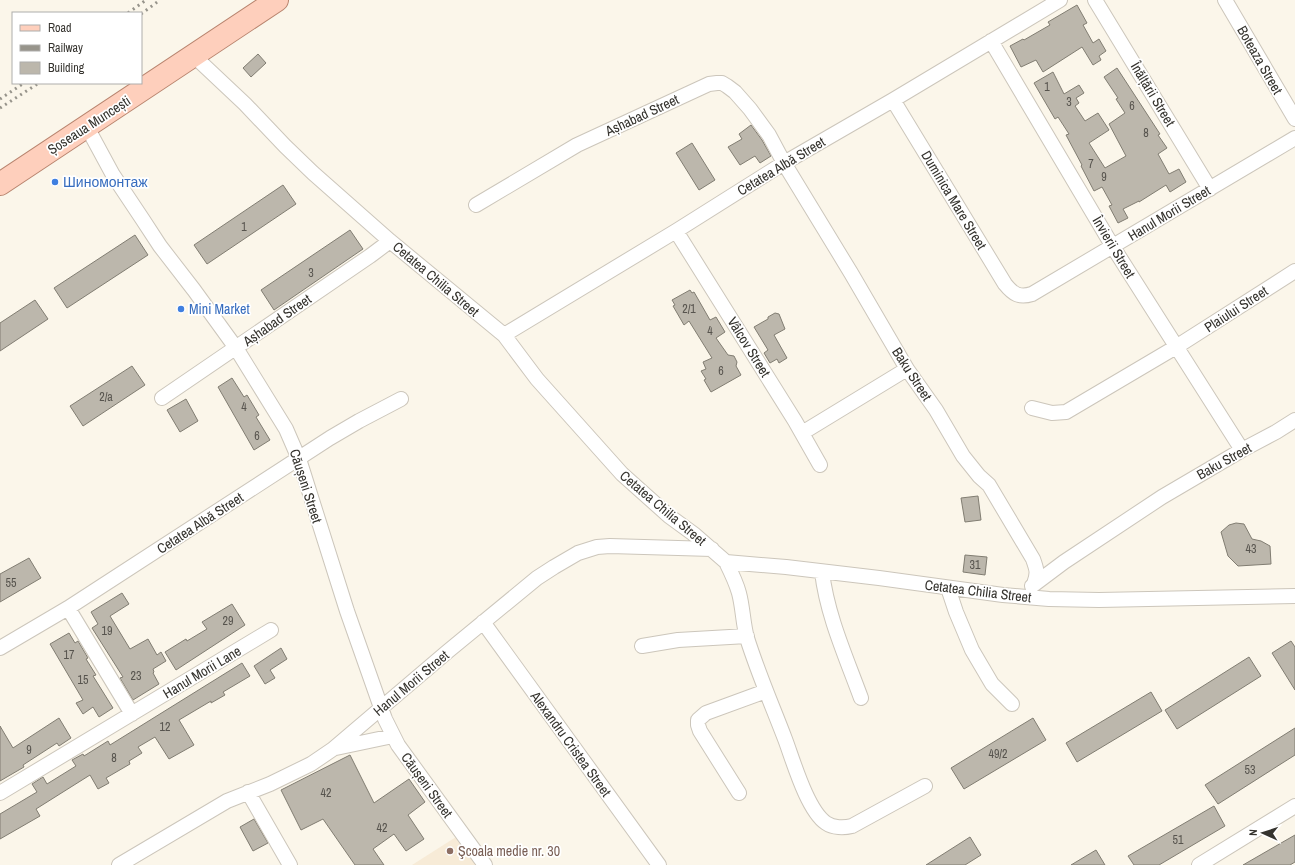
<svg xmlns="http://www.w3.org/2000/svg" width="1295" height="865" font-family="'Archivo Narrow',sans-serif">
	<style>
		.education { fill: #f7ebd7 }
		.building { fill: #bcb7ac; stroke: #817d72 }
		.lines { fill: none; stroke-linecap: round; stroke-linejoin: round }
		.minor-casing { stroke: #ccc6bb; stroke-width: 16 }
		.primary-casing { stroke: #b8846e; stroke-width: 24 }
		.minor { stroke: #fff; stroke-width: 14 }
		.primary { stroke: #fecfbc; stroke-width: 22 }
		.rail { stroke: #97948b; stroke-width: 3; stroke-dasharray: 2 4; stroke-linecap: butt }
		.shop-dot { fill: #3f7fe0; stroke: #fff; stroke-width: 1.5 }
		.education-dot { fill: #8d6e63; stroke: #fff; stroke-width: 1.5 }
		.labels { text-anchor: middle; stroke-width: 3.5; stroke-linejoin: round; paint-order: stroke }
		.number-label { font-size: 12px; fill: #57544e }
		.street-label { font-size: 14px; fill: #35332e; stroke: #fff }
		.shop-label { font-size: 14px; fill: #366cbe; stroke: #fff; text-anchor: start }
		.education-label { font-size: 14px; fill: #785e54; stroke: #fff; text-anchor: start }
	</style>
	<rect width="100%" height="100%" fill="#fbf6ea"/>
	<path class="education" d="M 456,837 L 476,865 L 412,865 Z"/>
	<path class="building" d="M 1077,5 L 1087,23 L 1083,25 L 1093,43 L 1099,39 L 1106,51 L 1099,56 L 1101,60 L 1093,65 L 1082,47 L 1043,72 L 1036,60 L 1021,67 L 1010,46 L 1023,39 L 1024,40 L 1050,25 L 1048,22 Z
		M 258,54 L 266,63 L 251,77 L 243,68 Z
		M 1117,68 L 1160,134 L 1158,135 L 1167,148 L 1158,154 L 1169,174 L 1179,169 L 1186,182 L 1170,192 L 1166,185 L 1139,202 L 1139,201 L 1123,209 L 1128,218 L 1118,223 L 1109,206 L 1112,205 L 1102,187 L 1094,191 L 1081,166 L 1082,165 L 1066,135 L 1069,134 L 1058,117 L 1055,119 L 1034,83 L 1053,72 L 1064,94 L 1079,85 L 1084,93 L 1076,98 L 1079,103 L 1075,106 L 1085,121 L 1098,113 L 1109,130 L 1089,143 L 1105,168 L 1126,156 L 1109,124 L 1125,113 L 1116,99 L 1118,98 L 1104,77 Z
		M 751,125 L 762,140 L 771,156 L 760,163 L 755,156 L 740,165 L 728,147 L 742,139 L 739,134 Z
		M 692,143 L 715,180 L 699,190 L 676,153 Z
		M 283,185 L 296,204 L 207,264 L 194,245 Z
		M 350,230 L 363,249 L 274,310 L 261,290 Z
		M 135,235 L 148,255 L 67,308 L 54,288 Z
		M 690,290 L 692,293 L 694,292 L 710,320 L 716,317 L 725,332 L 716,338 L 728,355 L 734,356 L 737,362 L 736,366 L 741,375 L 711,392 L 704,380 L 706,379 L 701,371 L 706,369 L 703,362 L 712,358 L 689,321 L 684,325 L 673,306 L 675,305 L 672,300 Z
		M 35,300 L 48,319 L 0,351 L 0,323 Z
		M 775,313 L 779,314 L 785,329 L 774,335 L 787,358 L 779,363 L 777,359 L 770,363 L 764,353 L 768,350 L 754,327 L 768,319 L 768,317 Z
		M 132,366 L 145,385 L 83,426 L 70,406 Z
		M 232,378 L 244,397 L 247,395 L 259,415 L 256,417 L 270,440 L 254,450 L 218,387 Z
		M 186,399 L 198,421 L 180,432 L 167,410 Z
		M 978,496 L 981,520 L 965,522 L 961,498 Z
		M 1236,523 L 1244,524 L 1252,539 L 1261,541 L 1270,546 L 1271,564 L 1238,566 L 1228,556 L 1221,532 L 1229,525 Z
		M 965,555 L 987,557 L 985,575 L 963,572 Z
		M 29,558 L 41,578 L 0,602 L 0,574 Z
		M 122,593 L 129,604 L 110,616 L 130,649 L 148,639 L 157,655 L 161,652 L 166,661 L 153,669 L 154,672 L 153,673 L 159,684 L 133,700 L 120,678 L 123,677 L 92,628 L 98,624 L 91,612 Z
		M 232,604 L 245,625 L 176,670 L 165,652 L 186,639 L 187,641 L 207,629 L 202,622 Z
		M 69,633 L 75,643 L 78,641 L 88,658 L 86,659 L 96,675 L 93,676 L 113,708 L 99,717 L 93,707 L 83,714 L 76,703 L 83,700 L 50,644 Z
		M 1291,641 L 1295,647 L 1295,690 L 1272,653 Z
		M 281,648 L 287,659 L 270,670 L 275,678 L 265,684 L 254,666 Z
		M 1249,657 L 1261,676 L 1177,729 L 1165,710 Z
		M 242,663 L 250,676 L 223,692 L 225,695 L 211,703 L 211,701 L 179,720 L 194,745 L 169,759 L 155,737 L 138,747 L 142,753 L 129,761 L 130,764 L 106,778 L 109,783 L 98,789 L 90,775 L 36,809 L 40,816 L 0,839 L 0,814 L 37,792 L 32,784 L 43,777 L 47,784 L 76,766 L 72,760 L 83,754 L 84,756 L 108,741 L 110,745 Z
		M 1151,692 L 1162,711 L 1077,762 L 1066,743 Z
		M 59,718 L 71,738 L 59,746 L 57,743 L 23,765 L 24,767 L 0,781 L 0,726 L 13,748 Z
		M 1033,718 L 1046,740 L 964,789 L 951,768 Z
		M 1295,728 L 1295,755 L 1218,804 L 1205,785 Z
		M 350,755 L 374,803 L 409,779 L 425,802 L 408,815 L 424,839 L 406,851 L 394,834 L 373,849 L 384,865 L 355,865 L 323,819 L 301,830 L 281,790 Z
		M 1214,806 L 1225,826 L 1159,865 L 1134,865 L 1128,856 Z
		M 254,819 L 268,843 L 253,851 L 240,827 Z
		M 1295,835 L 1295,862 L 1290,865 L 1243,865 Z
		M 970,837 L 981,855 L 965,865 L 926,865 Z
		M 1096,850 L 1105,865 L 1071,865 Z"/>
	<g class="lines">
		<defs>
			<path id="minor" d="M 1095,0 L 1210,189
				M 1225,0 L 1295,119
				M 991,41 L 1113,247 L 1242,450
				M 194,56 L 245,104 L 285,146 L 313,173 L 390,241 L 504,335 L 537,379 L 622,474 L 669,516 L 695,535 L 726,562 L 786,567 L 879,578 L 1003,595 L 1049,599 L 1099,600 L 1295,596
				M 893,100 L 1005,284 C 1013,294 1019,298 1032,294 L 1295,138
				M 87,127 L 113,175 L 143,220 L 160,246 L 194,290 L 236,348 L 286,429 L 299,459 L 347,611 L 385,719 L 398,745 L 485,865
				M 476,205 L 577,145 L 709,84 L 717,83 L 722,83 L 727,86 L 735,92 L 750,109 L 769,135 L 784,163 L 851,273 L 907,369 L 936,410 L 963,456 L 979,476 L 989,485 L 1033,559 C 1037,570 1038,573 1034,584
				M 676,231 L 795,421 L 820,465
				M 504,335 L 676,231 L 784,163 L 893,100 L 1060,0
				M 162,398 L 370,256 L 390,241
				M 1032,408 L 1052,413 L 1066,412 L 1176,347 L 1295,271
				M 802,433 L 907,369
				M 726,562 C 731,572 736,582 739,593 C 743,608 743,624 747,638 C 758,673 772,705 785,739 C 793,760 807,810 826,823 C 833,828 844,828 852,826 L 925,786
				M 822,572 C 827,615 846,657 861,698
				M 1032,586 L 1064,562 L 1162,497 L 1242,450 L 1276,432 L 1295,420
				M 948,588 L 956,612 L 972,650 L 992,684 L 1012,704
				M 68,608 L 132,714
				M 483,622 L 659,865
				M 642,646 L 678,640 L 747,636
				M 0,648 L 68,608 L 330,438 L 359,421 L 401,399
				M 336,748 L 393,736
				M 248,792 L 290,865
				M 0,793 L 271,630
				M 739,793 L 700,731 L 698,725 L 698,720 L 706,713 L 766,691
				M 119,865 L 227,801 L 270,784 L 311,764 L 333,749 L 447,652 L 537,578 L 554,567 L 578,553 L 597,547 L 610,546 L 712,549
				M 1199,865 L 1295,806"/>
			<path id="primary" d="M 0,184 L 277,0"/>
		</defs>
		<use href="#minor" class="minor-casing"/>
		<use href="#primary" class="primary-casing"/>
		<use href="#minor" class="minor"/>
		<use href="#primary" class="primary"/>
		<path class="rail" d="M 128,13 L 146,0
			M 141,14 L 160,0
			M 0,99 L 24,83
			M 0,108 L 39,83"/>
	</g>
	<g class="shop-dot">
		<circle cx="55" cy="182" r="4"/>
		<circle cx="181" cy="309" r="4"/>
	</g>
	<circle class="education-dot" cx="450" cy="851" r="4"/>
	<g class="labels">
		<g class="number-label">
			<text x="1047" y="91">1</text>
			<text x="1069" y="106">3</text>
			<text x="1132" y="110">6</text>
			<text x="1146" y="137">8</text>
			<text x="1091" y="168">7</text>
			<text x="1104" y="181">9</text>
			<text x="244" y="231">1</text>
			<text x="311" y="277">3</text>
			<text x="689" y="313">2/1</text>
			<text x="710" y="335">4</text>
			<text x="721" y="375">6</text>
			<text x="106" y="401">2/a</text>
			<text x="244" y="411">4</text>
			<text x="257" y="440">6</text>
			<text x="1251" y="553">43</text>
			<text x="975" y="569">31</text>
			<text x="11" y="587">55</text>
			<text x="228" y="625">29</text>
			<text x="107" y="635">19</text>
			<text x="69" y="659">17</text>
			<text x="136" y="680">23</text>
			<text x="83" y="684">15</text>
			<text x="165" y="731">12</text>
			<text x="29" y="754">9</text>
			<text x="998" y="758">49/2</text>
			<text x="114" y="762">8</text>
			<text x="1250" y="774">53</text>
			<text x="326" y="797">42</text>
			<text x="382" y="832">42</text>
			<text x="1178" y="844">51</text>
		</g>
		<g class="street-label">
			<text transform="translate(1260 60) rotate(60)" y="5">Boteaza Street</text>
			<text transform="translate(1153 94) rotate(59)" y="5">Înălțării Street</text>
			<text transform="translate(642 115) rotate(-25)" y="5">Așhabad Street</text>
			<text transform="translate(89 125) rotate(-33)" y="5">Șoseaua Muncești</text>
			<text transform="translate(781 166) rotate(-31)" y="5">Cetatea Albă Street</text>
			<text transform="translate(954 200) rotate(59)" y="5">Duminica Mare Street</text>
			<text transform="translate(1169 213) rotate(-31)" y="5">Hanul Morii Street</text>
			<text transform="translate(1114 247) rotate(59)" y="5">Învierii Street</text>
			<text transform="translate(436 279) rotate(40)" y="5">Cetatea Chilia Street</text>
			<text transform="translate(1236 309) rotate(-33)" y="5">Plaiului Street</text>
			<text transform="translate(277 320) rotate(-35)" y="5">Așhabad Street</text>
			<text transform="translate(749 347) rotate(58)" y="5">Vâlcov Street</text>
			<text transform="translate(912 374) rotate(57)" y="5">Baku Street</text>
			<text transform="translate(1224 461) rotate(-29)" y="5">Baku Street</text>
			<text transform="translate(306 486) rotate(72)" y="5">Căușeni Street</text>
			<text transform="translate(663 508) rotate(40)" y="5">Cetatea Chilia Street</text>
			<text transform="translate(200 523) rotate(-33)" y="5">Cetatea Albă Street</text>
			<text transform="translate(978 591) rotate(7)" y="5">Cetatea Chilia Street</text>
			<text transform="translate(202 672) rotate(-31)" y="5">Hanul Morii Lane</text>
			<text transform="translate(411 683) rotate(-40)" y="5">Hanul Morii Street</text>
			<text transform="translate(571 744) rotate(54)" y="5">Alexandru Cristea Street</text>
			<text transform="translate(427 785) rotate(54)" y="5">Căușeni Street</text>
		</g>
		<g class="shop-label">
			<text x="63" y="187">Шиномонтаж</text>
			<text x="189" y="314">Mini Market</text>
		</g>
		<g class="education-label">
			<text x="458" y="856">Şcoala medie nr. 30</text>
		</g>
	</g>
	<rect x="12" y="12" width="130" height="72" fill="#ffffff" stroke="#aeadab"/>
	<rect x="20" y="25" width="20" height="6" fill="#fecfbc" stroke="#aeadab"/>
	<text x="48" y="32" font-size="12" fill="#35332e">Road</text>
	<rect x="20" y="45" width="20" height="6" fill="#97948b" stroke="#aeadab"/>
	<text x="48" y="52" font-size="12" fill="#35332e">Railway</text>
	<rect x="20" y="62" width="20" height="12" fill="#bcb7ac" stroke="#aeadab"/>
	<text x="48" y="72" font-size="12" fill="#35332e">Building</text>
	<g transform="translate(1263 833) rotate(273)" stroke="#ffffff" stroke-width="3" paint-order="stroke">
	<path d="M0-3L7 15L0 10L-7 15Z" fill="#35332e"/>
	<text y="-6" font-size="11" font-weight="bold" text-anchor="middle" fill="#35332e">N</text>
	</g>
</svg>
